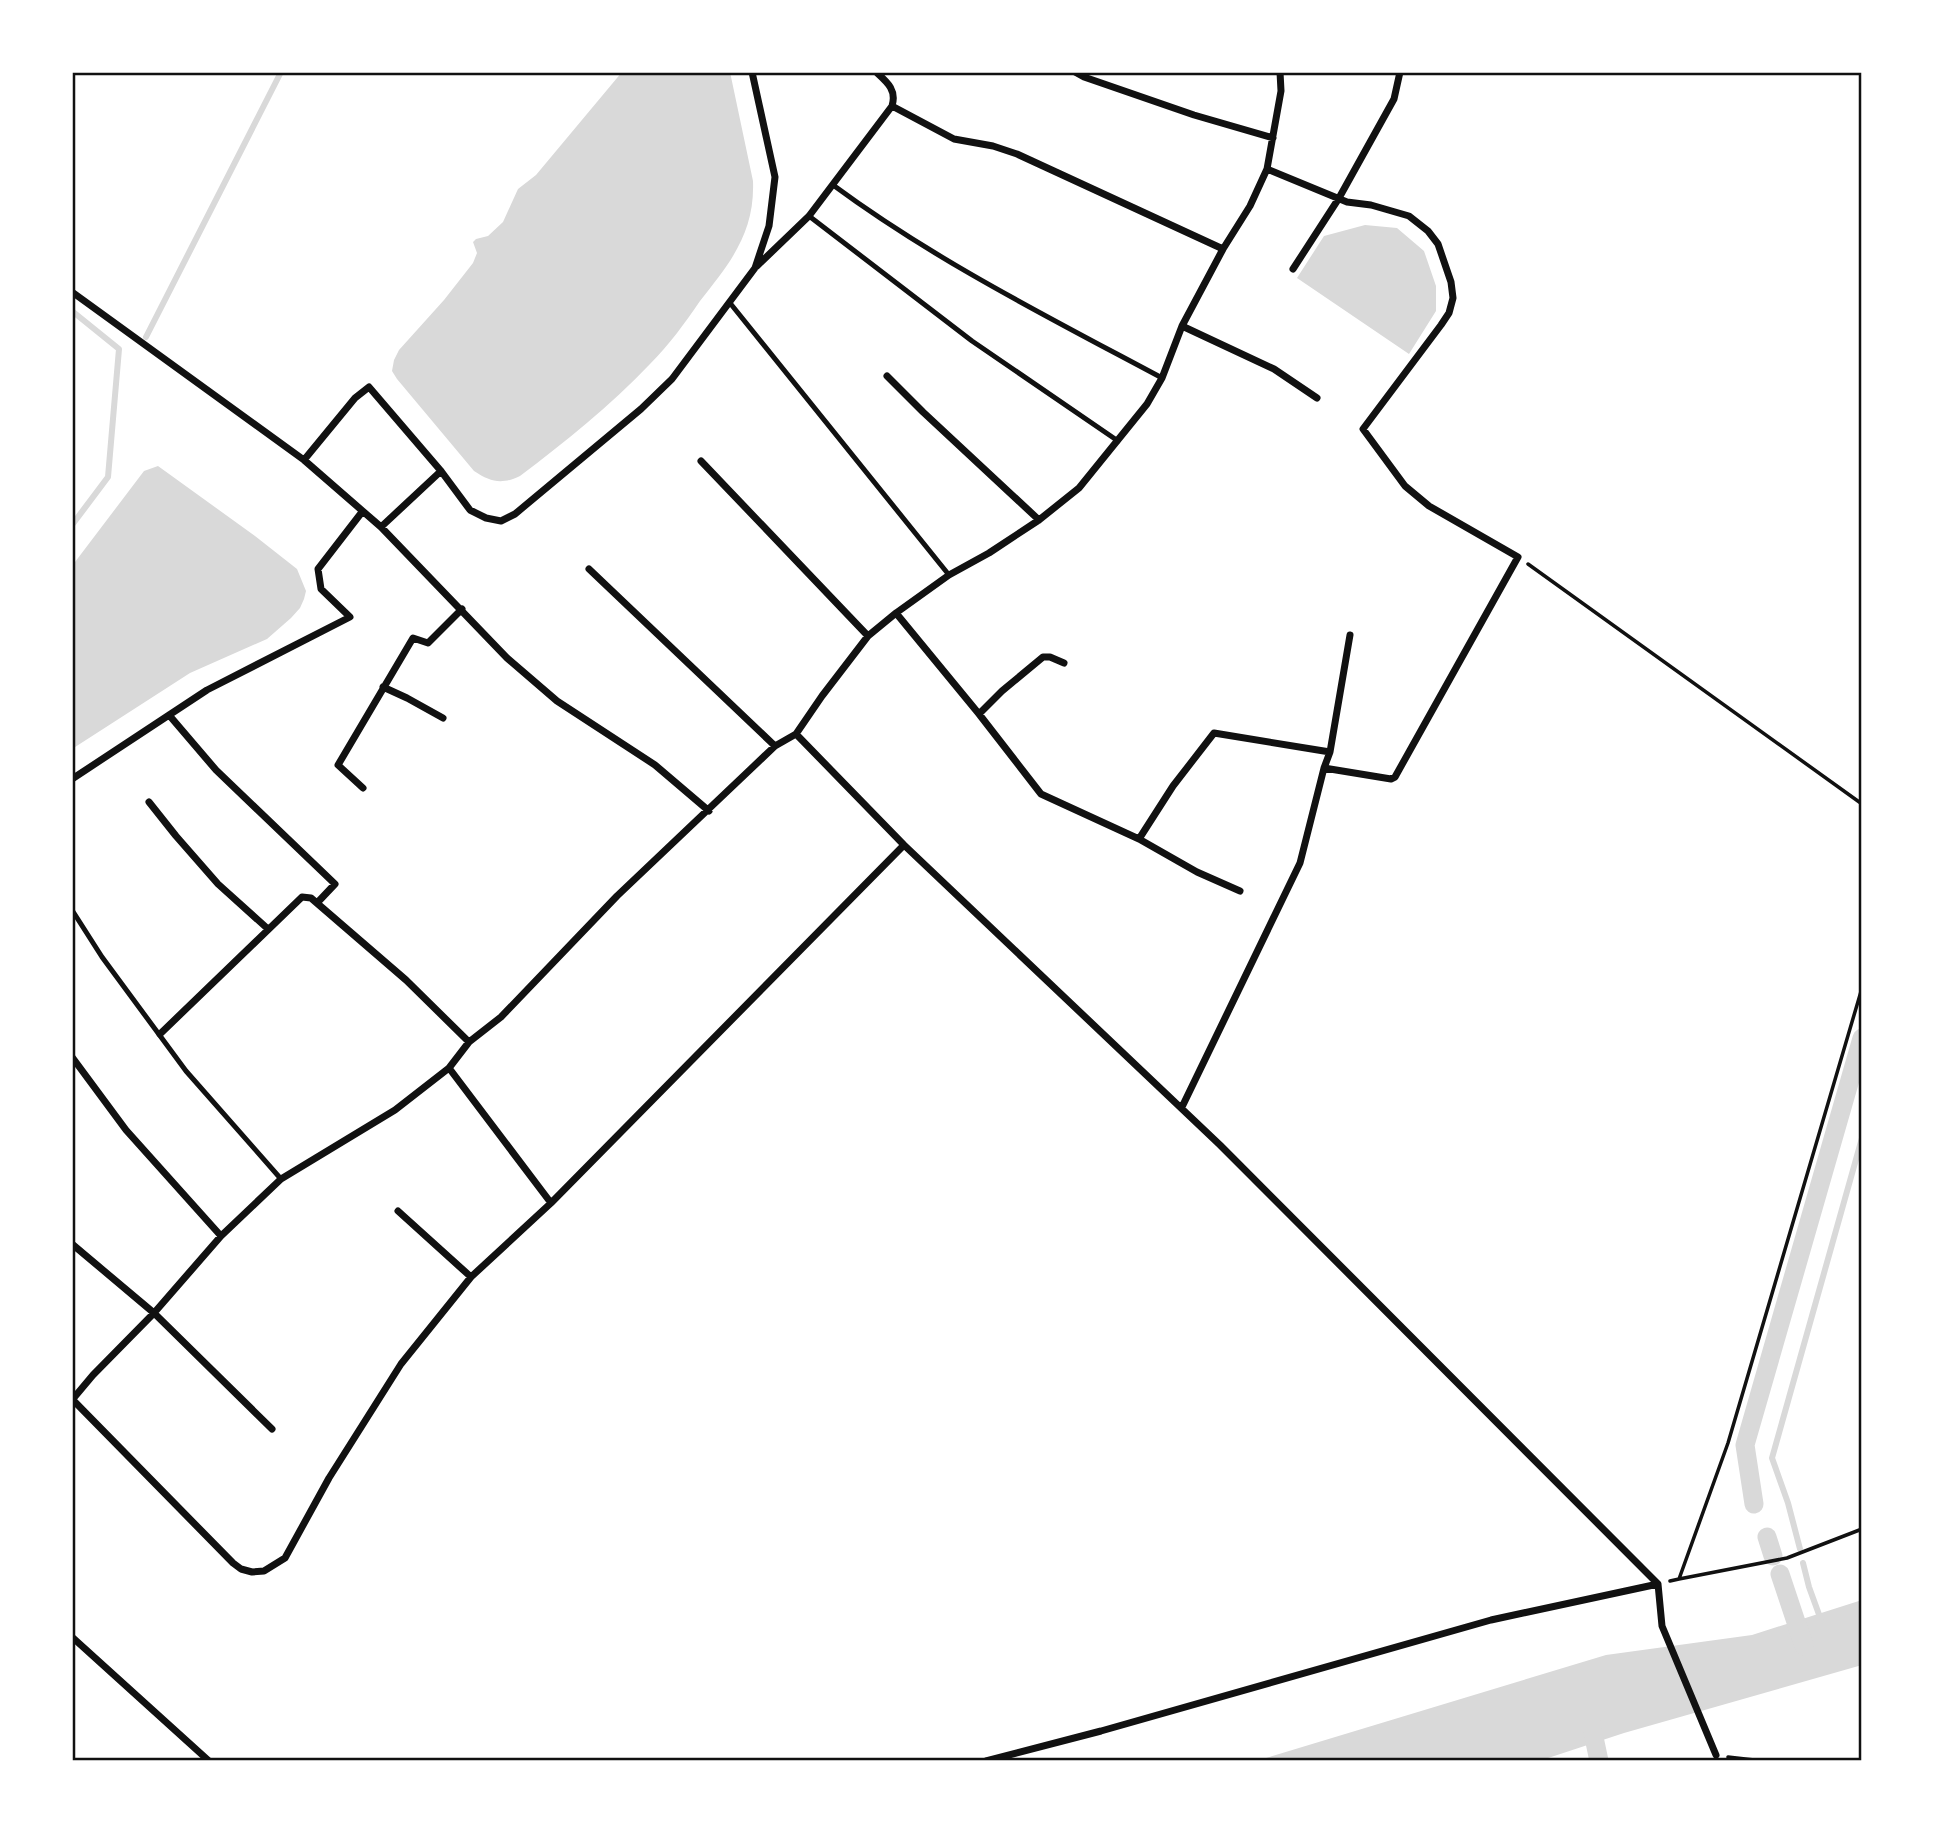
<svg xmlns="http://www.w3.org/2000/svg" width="1934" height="1833" font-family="'IBM Plex Sans',sans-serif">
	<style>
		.water { fill: #d9d9d9 }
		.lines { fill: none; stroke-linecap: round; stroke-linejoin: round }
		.stream { stroke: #d9d9d9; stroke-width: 6 }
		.canal { stroke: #d9d9d9; stroke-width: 19 }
		.path { stroke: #111; stroke-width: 3.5 }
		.service { stroke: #111; stroke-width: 5 }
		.minor { stroke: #111; stroke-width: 7 }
		.neatline { fill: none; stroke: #111; stroke-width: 2.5 }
	</style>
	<rect width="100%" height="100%" fill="#fff"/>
	<path class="water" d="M 622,72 L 730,72 L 753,181 C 755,233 730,263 700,301 C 685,323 669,345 650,364 C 610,406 565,442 520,476 C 501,485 491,482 474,471 L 397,379 L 392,371 L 394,360 L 399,350 L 444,300 L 473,263 L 477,253 L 473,242 L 476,239 L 488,236 L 503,222 L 518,189 L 536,175 Z
		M 1365,225 L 1397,228 L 1424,251 L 1436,286 L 1436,311 L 1409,354 L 1297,278 L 1324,236 Z
		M 158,466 L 255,536 L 297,569 L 306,591 L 304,599 L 300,608 L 291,618 L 267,639 L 190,673 L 72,749 L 72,566 L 144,471 Z
		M 1862,1600 L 1862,1665 L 1624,1733 L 1539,1761 L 1256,1761 L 1606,1655 L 1752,1635 Z"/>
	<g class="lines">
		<path class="stream" d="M 72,311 L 119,349 L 108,477 L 72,525
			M 146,337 L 281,72
			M 1800,1549 L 1788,1503 L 1772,1458 L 1862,1138
			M 1803,1563 L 1809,1587 L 1821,1620"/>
		<path class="canal" d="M 1754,1504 L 1745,1445 L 1862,1038
			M 1767,1537 L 1773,1556
			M 1780,1574 L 1804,1646
			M 1591,1723 L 1599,1761"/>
		<path class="path" d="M 1528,564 L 1862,804
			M 1679,1579 L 1787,1558 L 1862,1529
			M 1670,1581 L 1679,1579 L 1728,1443 L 1862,988
			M 1728,1757 L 1763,1761"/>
		<path class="service" d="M 833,185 C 936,261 1050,318 1162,378
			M 809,216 L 972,341 L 1118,441
			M 730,303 L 949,575
			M 72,910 L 102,957 L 186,1071 L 281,1179"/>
		<path class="minor" d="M 1075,72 L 1084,77 L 1194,115 L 1273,138
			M 892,106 L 954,139 L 993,146 L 1017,154 L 1223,249
			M 1267,169 L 1347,202 L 1371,205 L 1409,216 L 1428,231 L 1438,244 L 1451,282 L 1453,298 L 1449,313 L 1441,325 L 1363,429 L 1405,486 L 1429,506 L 1518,557 L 1395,777 L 1391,779 L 1324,768
			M 757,266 L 809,216 L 892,106 C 897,90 887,82 876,72
			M 1293,269 L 1339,198 L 1394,99 L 1400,72
			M 72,292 L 304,460 L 381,527 L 507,658 L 557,701 L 655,765 L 709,811
			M 1182,326 L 1274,369 L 1317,398
			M 887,376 L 923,412 L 1039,520
			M 304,460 L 355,398 L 369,387 L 441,471 L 470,510 L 486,518 L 501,521 L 515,514 L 641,409 L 672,379 L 755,268 L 769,226 L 775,177 L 752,72
			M 701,461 L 868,636
			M 381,527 L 441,471
			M 589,569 L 775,746
			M 896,613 L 979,714 L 1041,794 L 1139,839 L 1197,872 L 1240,891
			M 383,687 L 407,698 L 443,718
			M 979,714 L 1002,691 L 1043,657 L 1050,657 L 1064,663
			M 169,715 L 216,770 L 335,884 L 317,903
			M 796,734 L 904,845 L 1220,1145 L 1658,1584 L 1662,1626 L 1716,1755
			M 72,779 L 207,690 L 350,617 L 321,589 L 318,569 L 362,512
			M 363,788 L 338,765 L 413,638 L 428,643 L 462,609
			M 149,802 L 176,836 L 218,884 L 268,929
			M 1139,839 L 1173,786 L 1214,733 L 1330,752
			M 160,1034 L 302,897 L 311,898 L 406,980 L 469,1042
			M 72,1057 L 126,1130 L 221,1236
			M 449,1068 L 551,1203
			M 1182,1107 L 1300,863 L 1324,768 L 1330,752 L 1350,635
			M 398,1211 L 471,1277
			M 72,1244 L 154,1313 L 272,1429
			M 72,1399 L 233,1563 L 241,1569 L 252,1572 L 264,1571 L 285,1558 L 329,1478 L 401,1364 L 471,1277 L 551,1203 L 904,845
			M 72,1400 L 93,1375 L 154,1313 L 221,1236 L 281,1179 L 395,1110 L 449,1068 L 469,1042 L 501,1017 L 617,896 L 775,746 L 796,734 L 822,696 L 868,636 L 896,613 L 949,575 L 989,553 L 1039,520 L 1079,488 L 1147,404 L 1162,378 L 1182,326 L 1223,249 L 1250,206 L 1267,169 L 1281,91 L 1280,72
			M 72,1637 L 209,1761
			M 986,1761 L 1101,1731 L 1491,1620 L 1658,1584"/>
	</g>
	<rect width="1934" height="1833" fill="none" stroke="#ffffff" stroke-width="147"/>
	<rect x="74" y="74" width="1786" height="1685" class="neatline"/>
</svg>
